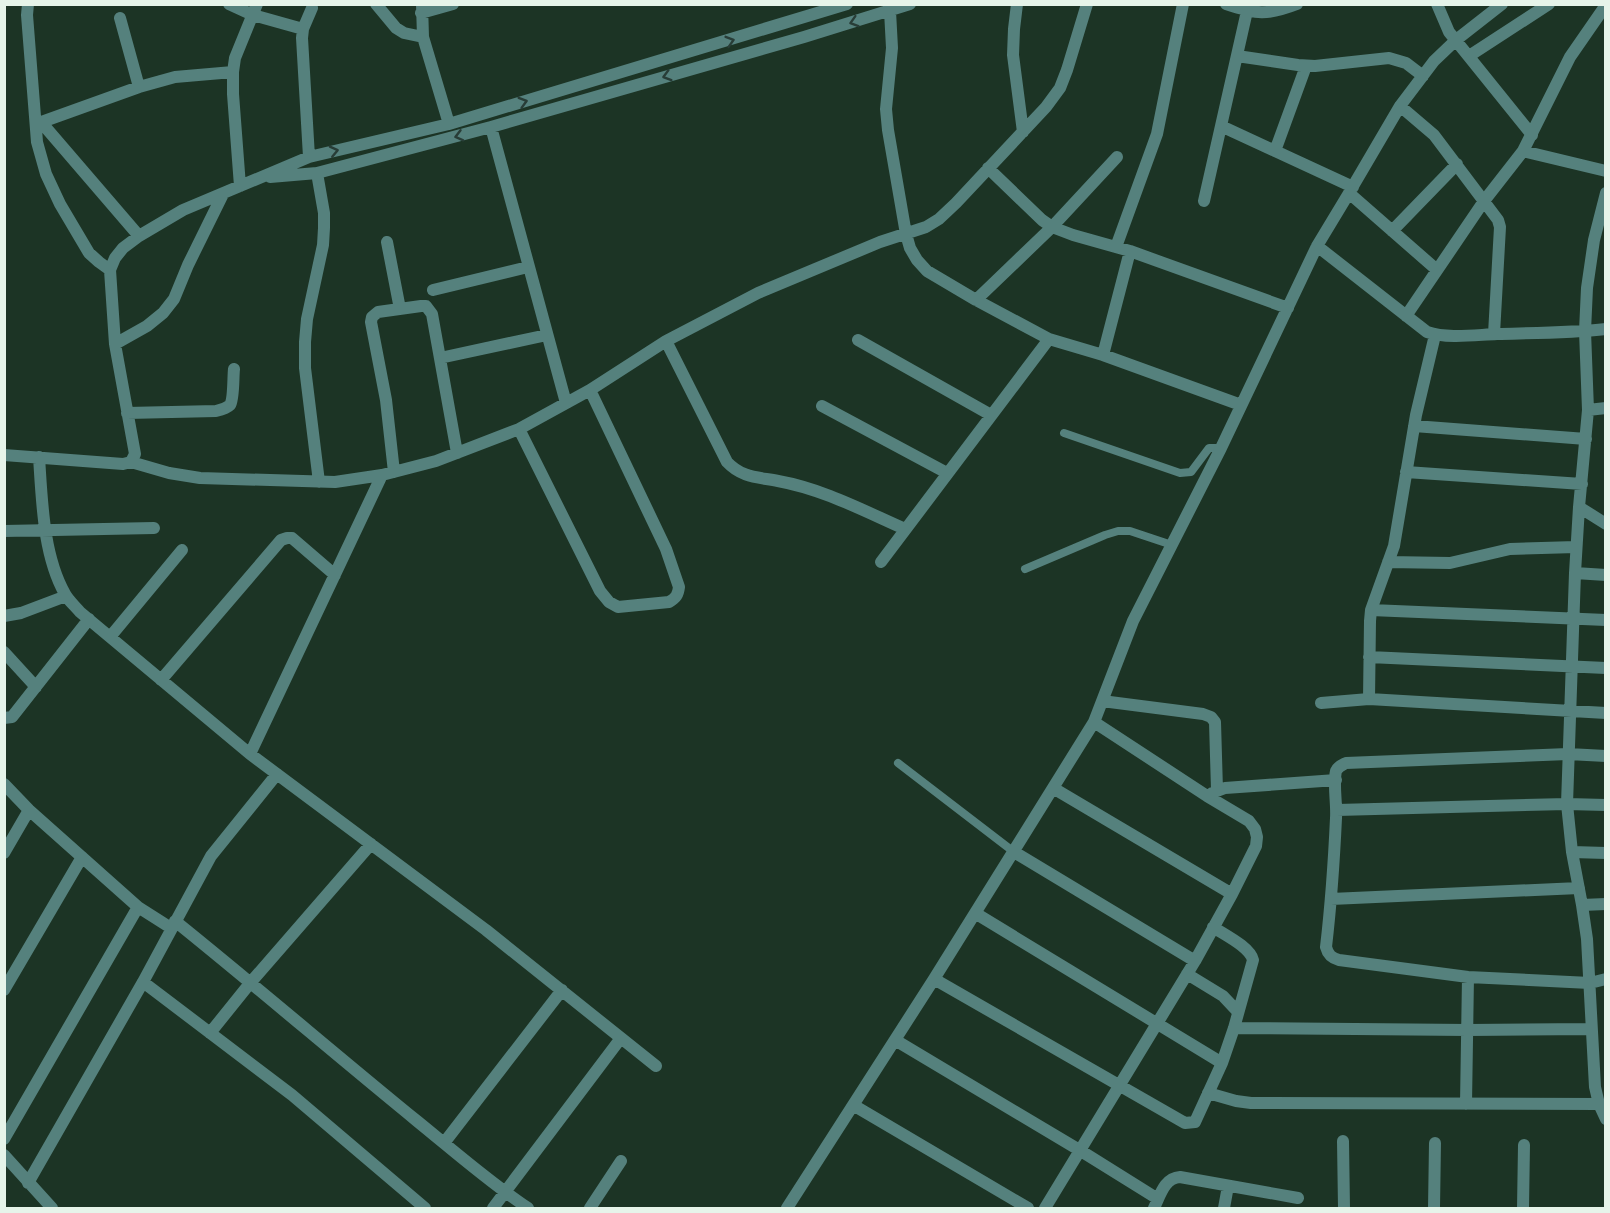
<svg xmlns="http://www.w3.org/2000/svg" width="1610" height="1213" font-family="'Public Sans',sans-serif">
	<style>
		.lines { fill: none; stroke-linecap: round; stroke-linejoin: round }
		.service { stroke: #55817d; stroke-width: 8 }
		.minor { stroke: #55817d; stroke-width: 12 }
		.oneway { stroke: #283d37 }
	</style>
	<rect width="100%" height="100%" fill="#1c3425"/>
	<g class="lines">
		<path class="service" d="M 1064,433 L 1180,473 L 1191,472 L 1209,448 L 1221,448
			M 1025,569 L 1105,535 L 1118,531 L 1130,531 L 1172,545
			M 898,763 L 1014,852"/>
		<path class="minor" d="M 28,4 L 27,15 L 37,142 L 46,174 L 60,204 L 89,253 L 99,262 L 110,270
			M 229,4 L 253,15 L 303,29
			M 376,4 L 396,28 L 404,33 L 423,37
			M 422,4 L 423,37 L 449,124
			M 1017,4 L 1014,29 L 1013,55 L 1023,132
			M 1226,4 C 1257,14 1266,16 1297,4
			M 1437,4 L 1449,32 L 1532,135
			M 890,11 L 892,48 L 886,109 L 888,130 L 906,234 L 910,248 L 917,260 L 927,271 L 976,300 L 1049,339 L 1103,355 L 1241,405
			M 421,13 L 453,4
			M 120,18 L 139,87
			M 1237,56 L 1298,65 L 1315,66 L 1389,58 L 1406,63 L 1423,76
			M 1469,56 L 1549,4
			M 1400,106 L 1434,135 L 1498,220 L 1500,227 L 1494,334
			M 41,122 L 139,236
			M 36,124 L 139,87 L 175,77 L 233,72
			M 1221,126 L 1353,187
			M 491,127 L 566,403
			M 1275,151 L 1306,66
			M 1523,151 L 1606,171
			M 309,157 L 302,38 L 303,29 L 312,8
			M 988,168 L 1042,220 L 1052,227 L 1073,235 L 1130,251 L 1288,308
			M 317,173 L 324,213 L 324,228 L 323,245 L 307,319 L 305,342 L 305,368 L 319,482
			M 270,177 L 317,173 L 491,127 L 804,37 L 910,4
			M 240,186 L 233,94 L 233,72 L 235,58 L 257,4
			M 1349,193 L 1437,270
			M 1606,193 L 1594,240 L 1587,288 L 1585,331 L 1588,410 L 1579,507 L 1575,573 L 1567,804 L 1572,852 L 1582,905 L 1587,939 L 1595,1087 L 1599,1104 L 1606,1119
			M 1204,201 L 1247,11
			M 1392,231 L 1457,164
			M 387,242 L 400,309
			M 1317,246 L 1427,332 C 1448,339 1474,335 1497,334 C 1533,333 1570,333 1606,329
			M 1116,247 L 1157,134 L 1183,4
			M 433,290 L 528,267
			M 976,300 L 1052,227 L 1117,157
			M 1406,316 L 1484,201 L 1523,151 L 1570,57 L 1606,5
			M 858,340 L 991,415
			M 666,341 L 727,462 C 742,478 758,477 778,481 C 823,489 864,511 905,529
			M 115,344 L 147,326 L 163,313 L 174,299 L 188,265 L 223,194
			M 1103,355 L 1130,251
			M 440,358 L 547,335
			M 822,406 L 947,473
			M 1588,410 L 1606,408
			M 127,413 L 216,411 C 220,410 227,408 230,405 C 234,399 233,377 234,369
			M 1414,426 L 1586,439
			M 519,429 L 600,591 L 609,602 L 618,607 L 669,602 C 676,598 678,595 679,587 L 666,549 L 590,390
			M 4,455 L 123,464 L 131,462 L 135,454 L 115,344 L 110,270 L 115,258 L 123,248 L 139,236 L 183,210 L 309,157 L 449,124 L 847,4
			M 39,457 C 42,501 43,555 65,594 C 68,600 75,606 80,612 L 250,754 L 486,930 L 656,1066
			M 131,462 L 169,473 L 200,478 L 335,482 L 382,475 L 436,461 L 519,429 L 590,390 L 666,341 L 758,293 L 880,242 L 926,227 L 939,219 L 956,203 L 1046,107 L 1060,88 L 1067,70 L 1087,4
			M 394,472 L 386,400 L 371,322 L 372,317 L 378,312 L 421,306 L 426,306 L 432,314 L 457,453
			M 1406,472 L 1582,484
			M 1579,507 L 1606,524
			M 4,531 L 154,528
			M 881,562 L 1049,339
			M 1388,562 L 1450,563 L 1510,549 L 1576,547
			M 1575,573 L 1606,575
			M 1371,610 L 1606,620
			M 4,616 L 21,613 L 66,596
			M 110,637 L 182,550
			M 4,652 L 36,687
			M 1369,657 L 1606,668
			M 161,680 L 281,540 L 287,538 L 292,538 L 335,575
			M 1369,699 L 1370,621 L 1371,610 L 1394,546 L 1416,415 L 1435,335
			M 1102,701 L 1203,714 L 1211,717 L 1215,722 L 1217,790
			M 1321,703 L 1369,699 L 1606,713
			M 4,718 L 12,717 L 89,619
			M 250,754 L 382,475
			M 1606,756 L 1568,754 L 1346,763 C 1342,765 1338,766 1336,771 C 1333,784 1337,804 1336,818 C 1334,861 1331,904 1326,947 C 1328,955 1332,958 1339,960 L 1468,977 L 1590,983 L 1606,979
			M 4,784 L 29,810 L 138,907 L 171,928
			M 1053,788 L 1232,894
			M 1212,793 L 1225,788 L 1336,780
			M 1337,810 L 1567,804 L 1606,805
			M 1014,852 L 1195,961
			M 1572,852 L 1606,853
			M 4,853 L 29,810
			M 1331,899 L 1579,888
			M 1582,905 L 1606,904
			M 975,913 L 1222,1063
			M 175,921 C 257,987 336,1055 417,1121 C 454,1151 489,1182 528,1208
			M 1187,974 L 1223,996 L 1238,1012
			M 934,979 L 1185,1123 L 1195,1122 L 1222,1063 L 1234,1028 L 1253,960 C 1250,947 1225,935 1213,927
			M 143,982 L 292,1095 L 425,1208
			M 4,990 L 82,857
			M 1234,1028 L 1468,1030 L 1592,1029
			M 210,1033 L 251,982 L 371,844
			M 895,1040 L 1081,1151 L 1158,1199
			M 1208,1093 L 1236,1101 L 1251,1103 L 1599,1104
			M 1466,1104 L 1468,977
			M 853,1105 L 1028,1208
			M 4,1139 L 138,907
			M 1343,1141 L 1344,1208
			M 444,1143 L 562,990
			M 4,1155 L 52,1208
			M 28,1183 L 143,982 L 211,856 L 277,774
			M 493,1208 L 621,1038
			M 590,1208 L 621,1161
			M 787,1208 L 934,979 L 1094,722 L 1133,621 L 1221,448 L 1317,246 L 1349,193 L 1400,106 L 1434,61 L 1456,40 L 1502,4
			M 1045,1208 L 1195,961 L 1232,894 L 1256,846 L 1257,837 L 1255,829 L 1249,821 L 1207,796 L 1094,722
			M 1154,1208 C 1160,1196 1164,1178 1180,1177 L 1298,1198
			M 1224,1208 L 1228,1186
			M 1434,1208 L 1435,1143
			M 1523,1208 L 1524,1145"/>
	</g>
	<defs><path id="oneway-chevron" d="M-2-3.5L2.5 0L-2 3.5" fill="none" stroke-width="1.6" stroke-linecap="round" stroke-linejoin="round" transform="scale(1.5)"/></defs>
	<g class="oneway">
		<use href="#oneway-chevron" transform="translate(854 22) rotate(163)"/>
		<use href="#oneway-chevron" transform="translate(730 41) rotate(-17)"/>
		<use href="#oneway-chevron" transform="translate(667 76) rotate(164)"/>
		<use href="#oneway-chevron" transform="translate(523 102) rotate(-16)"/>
		<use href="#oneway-chevron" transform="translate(459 136) rotate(165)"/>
		<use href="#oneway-chevron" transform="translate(334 151) rotate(-13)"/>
	</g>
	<rect width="1610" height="1213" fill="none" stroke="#e6f4ea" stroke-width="12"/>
</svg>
